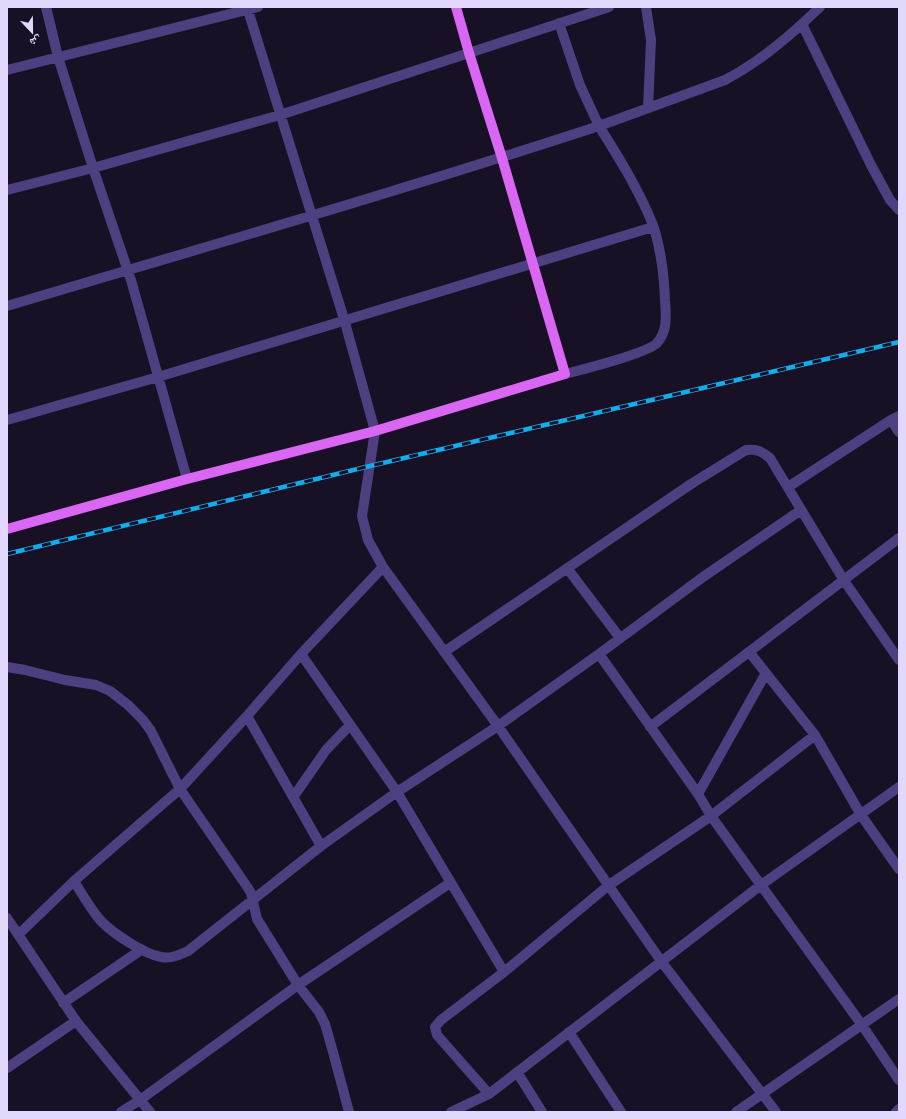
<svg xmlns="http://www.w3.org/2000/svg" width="906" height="1119" font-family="Poppins,'Noto Naskh Arabic',sans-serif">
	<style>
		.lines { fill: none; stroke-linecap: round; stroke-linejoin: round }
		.minor { stroke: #4e3f80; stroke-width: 10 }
		.major { stroke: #da66f4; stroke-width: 10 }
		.rail-casing { stroke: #11aeee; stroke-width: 4.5 }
		.rail { stroke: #181125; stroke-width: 3; stroke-dasharray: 9; stroke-linecap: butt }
	</style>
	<rect width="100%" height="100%" fill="#181125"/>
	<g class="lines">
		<path class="minor" d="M 46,7 L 58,57 L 93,168 L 131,280 L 187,479
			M 247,7 L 344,319 L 375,431 L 362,516 L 368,540 L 383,567 L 498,726 L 661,961 L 776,1112
			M 646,7 L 651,40 L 648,108
			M 802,24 L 871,165 L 890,200 L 899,210
			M 7,70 L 258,7
			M 7,190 L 93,168 L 280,115 L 609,7
			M 7,306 C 205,247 403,190 599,126 L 580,85 L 559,23
			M 565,374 C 581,370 648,353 657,343 C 668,331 666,315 665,300 C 664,275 661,249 653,225 C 639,190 619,158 599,126 L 725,80 C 761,61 791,35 820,7
			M 7,420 L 158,377 L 653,227
			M 891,420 L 899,432
			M 788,487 L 891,420 L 899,416
			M 567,568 L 620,638
			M 444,652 L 691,484 L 746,450 C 756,449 762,451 770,458 L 843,579 L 899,660
			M 750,653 L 815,735 L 861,815 L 899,869
			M 301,654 L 397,792 L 504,972
			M 599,654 L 698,794 L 711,816 L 862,1025 L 899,1080
			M 7,667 L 25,670 L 65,680 L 96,685 L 110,691 L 128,705 L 143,720 L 151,731 L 180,789 L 248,888 L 251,893 L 257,919 L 298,985 L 319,1012 L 325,1024 L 333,1052 L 349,1112
			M 247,716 L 321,846
			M 650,727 L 899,538
			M 698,794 L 766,673
			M 294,796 L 326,750 L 350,725
			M 74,881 C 82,894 90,908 100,920 C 112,933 144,954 161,957 C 171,959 179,955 188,951 L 321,846 L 397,792 L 498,726 L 599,654 L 703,577 L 801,510
			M 7,918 L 76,1021 L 150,1112
			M 19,934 L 74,881 L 180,789 L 247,716 L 301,654 L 383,567
			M 63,1003 L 141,950
			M 569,1032 L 621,1112
			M 7,1068 L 76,1021
			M 517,1072 L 542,1112
			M 489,1094 L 437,1035 L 435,1027 L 441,1020 L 504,972 L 609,885 L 711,816 L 815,735
			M 121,1112 L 140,1100 L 298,985 L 450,883
			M 451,1112 L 489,1094 L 761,885 L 899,787
			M 736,1112 L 899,999
			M 896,1112 L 899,1109"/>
		<path class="major" d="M 7,529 L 187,479 L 375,431 L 565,374 L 502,158 L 469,53 L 456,7"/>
		<defs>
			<path id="rail" d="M 7,554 L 370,466 L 899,342"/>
		</defs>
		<use href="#rail" class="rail-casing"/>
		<use href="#rail" class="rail"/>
	</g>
	<rect width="906" height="1119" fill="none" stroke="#e2d7fc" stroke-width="16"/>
	<g transform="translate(32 32) rotate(158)" stroke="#181125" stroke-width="3" paint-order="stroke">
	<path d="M0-3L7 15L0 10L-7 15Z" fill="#e2d7fc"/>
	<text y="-6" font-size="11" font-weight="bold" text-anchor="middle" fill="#e2d7fc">ش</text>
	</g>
</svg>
